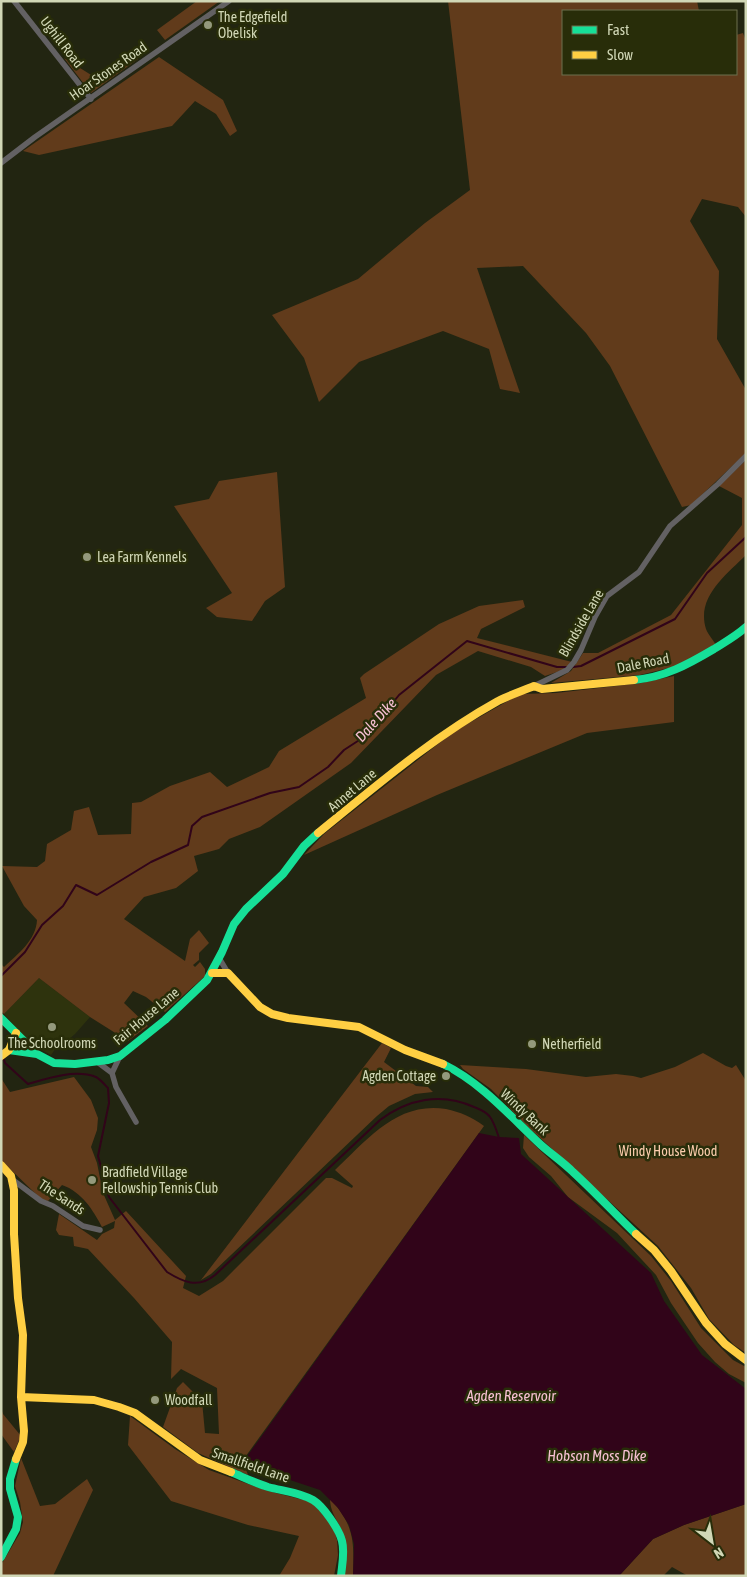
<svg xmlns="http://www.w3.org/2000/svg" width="747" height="1577" font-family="'Asap Condensed',sans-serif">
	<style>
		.built { fill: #2e330d }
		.green { fill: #613b1b }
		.water { fill: #310419 }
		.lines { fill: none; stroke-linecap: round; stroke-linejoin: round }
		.stream { stroke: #310419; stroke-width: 2 }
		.street { stroke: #636163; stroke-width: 5.5 }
		.fast { stroke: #16e098; stroke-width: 8 }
		.slow { stroke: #ffcf43; stroke-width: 8 }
		.poi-dot { fill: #94997c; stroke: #282d09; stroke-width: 2 }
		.labels { text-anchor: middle; stroke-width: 5; stroke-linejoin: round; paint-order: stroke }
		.poi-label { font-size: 14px; fill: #d1d7b6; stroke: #282d09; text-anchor: start }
		.street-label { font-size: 14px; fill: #d1d7b6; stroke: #282d09 }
		.park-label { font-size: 14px; fill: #fbccac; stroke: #282d09 }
		.water-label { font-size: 15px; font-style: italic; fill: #f7c0d3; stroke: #282d09 }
	</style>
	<rect width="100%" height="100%" fill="#222511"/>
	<path class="built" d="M 39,978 L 90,1017 L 75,1034 L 63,1044 L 58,1045 L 51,1055 L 32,1045 L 4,1014 Z"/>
	<path class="green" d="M 197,1 L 220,1 L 165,40 L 157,30 Z
		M 448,1 L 697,1 L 699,11 L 563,11 L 563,74 L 736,74 L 736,35 L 743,33 L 746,41 L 746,217 L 738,207 L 702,199 L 690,221 L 719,271 L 717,339 L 746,390 L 746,453 L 691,505 L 682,507 L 610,366 L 586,333 L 523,266 L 477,268 L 520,393 L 500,389 L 489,349 L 443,331 L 359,362 L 319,402 L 304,358 L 272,315 L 358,279 L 425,223 L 470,190 Z
		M 131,51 L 138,59 L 91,93 L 64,58 L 96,78 Z
		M 159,57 L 223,100 L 237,131 L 230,136 L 216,114 L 195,101 L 172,126 L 39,155 L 23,151 Z
		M 746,460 L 746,555 C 726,575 696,597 706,629 C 708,634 713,640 716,645 L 677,666 L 640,675 L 551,683 L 571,671 L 583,653 L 598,653 L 671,615 L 742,525 L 742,498 L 719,486 Z
		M 277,472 L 285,587 L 265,601 L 252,621 L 217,617 L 206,608 L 232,593 L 174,506 L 209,499 L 219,481 Z
		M 523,600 L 525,607 L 481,629 L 477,638 L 572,662 L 566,669 L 545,676 L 531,667 L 478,651 L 436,675 L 351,763 L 260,827 L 229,839 L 219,849 L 194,856 L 198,871 L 176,888 L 144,897 L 124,919 L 185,961 L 190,939 L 199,930 L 209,943 L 199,953 L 199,960 L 193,965 L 195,967 L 200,962 L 205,969 L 205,976 L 165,1012 L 146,997 L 133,991 L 124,1003 L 148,1026 L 128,1041 L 90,1017 L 39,978 L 4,1014 L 1,1011 L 1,964 L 4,967 C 18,954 36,940 37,920 L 24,906 L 2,866 L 37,867 L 45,861 L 47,844 L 71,830 L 74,811 L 89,807 L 98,835 L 131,834 L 132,803 L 141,802 L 170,786 L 210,772 L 227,787 L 269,767 L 279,751 L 366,698 L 360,678 L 364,674 L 439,624 L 479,606 Z
		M 674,676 L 674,722 L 587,733 L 437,795 L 304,855 L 324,834 L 438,744 L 455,731 L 520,694 L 556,693 L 641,683 Z
		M 382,1043 L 391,1048 L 384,1062 L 416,1086 L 428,1087 L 433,1092 L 415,1094 L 389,1106 L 377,1116 L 211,1274 L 201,1280 Z
		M 703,1053 L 726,1066 L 732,1068 L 736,1065 L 746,1081 L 746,1353 L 734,1345 L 709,1319 L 691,1288 L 658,1246 L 526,1125 L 491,1089 L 463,1069 L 460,1065 L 526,1069 L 586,1077 L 616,1074 L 633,1076 L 641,1078 L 675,1067 Z
		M 74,1077 L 91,1100 L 98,1118 L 97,1130 L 91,1147 L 97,1163 L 103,1193 L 115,1220 L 126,1211 L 186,1276 L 183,1288 L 199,1296 L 223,1281 L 326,1178 L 332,1178 L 352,1188 L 353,1186 L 335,1170 C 367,1140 397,1101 446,1109 C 460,1112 472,1117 484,1126 L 243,1460 L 248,1475 L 198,1453 L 163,1427 L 177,1388 L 183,1382 L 202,1401 L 205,1433 L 219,1434 L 217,1388 L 181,1369 L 171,1379 L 172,1342 L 134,1298 L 88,1249 L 74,1246 L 73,1237 L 59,1235 L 56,1230 L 59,1214 L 97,1240 L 102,1234 L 114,1228 L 115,1221 L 102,1227 C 93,1210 82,1192 62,1185 L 48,1201 L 41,1199 L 1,1160 L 1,1078 L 10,1092 Z
		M 524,1135 L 651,1256 L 671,1281 L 701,1328 L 733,1360 L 746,1367 L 746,1383 L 729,1374 L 715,1362 L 698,1343 L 671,1303 L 656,1275 L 617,1233 L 568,1197 L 551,1176 L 529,1157 L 523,1148 Z
		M 1,1408 L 3,1414 L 21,1436 L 14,1452 L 1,1434 Z
		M 130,1416 L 175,1449 L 209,1470 L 268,1491 L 312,1502 L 333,1527 L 337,1540 L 338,1555 L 334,1576 L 279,1576 L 290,1558 L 299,1536 L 248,1525 L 171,1501 L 128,1445 Z
		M 21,1458 L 40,1506 L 55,1504 L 87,1479 L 93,1490 L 53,1576 L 1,1576 L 1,1565 L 20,1533 L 23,1522 L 20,1502 L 15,1486 Z
		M 330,1499 C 355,1525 354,1543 353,1576 L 345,1576 C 344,1564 347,1551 345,1540 C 342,1525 330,1515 330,1499 Z
		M 746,1504 L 746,1576 L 688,1576 L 672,1567 L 663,1576 L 619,1576 L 653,1539 L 684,1525 Z"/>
	<path class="water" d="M 479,1133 L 499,1137 L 519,1138 L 521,1154 L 651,1273 L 664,1301 L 702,1355 L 746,1389 L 746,1504 L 684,1525 L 653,1539 L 619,1576 L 353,1576 L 354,1544 L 349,1525 L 338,1508 L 320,1490 L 248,1466 L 248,1455 Z"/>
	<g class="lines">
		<path class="stream" d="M 573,667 L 581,666 L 675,619 L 707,573 L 746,537
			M 1,976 L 25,952 L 42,925 L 63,906 L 76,885 L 97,895 L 151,862 L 188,845 L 192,826 L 202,817 L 270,793 L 299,787 L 328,767 L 344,750 L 367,735 L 399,695 L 467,641 L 557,667 L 568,667
			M 3,1056 L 5,1063 L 28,1084 C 48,1078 75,1069 96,1077 C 100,1079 105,1085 108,1088 L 109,1103 L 98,1156 L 109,1197 L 167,1272 C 183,1282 198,1289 215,1275 L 380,1120 C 408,1099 441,1092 474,1107 C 479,1109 487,1112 490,1117 C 494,1122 497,1132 499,1138"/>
		<path class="street" d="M 14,1 L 91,99
			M 1,163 L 35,137 L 229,1
			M 534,686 L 567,670 L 574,662 L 581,650 L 595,617 L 607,596 L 639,572 L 670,526 L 718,484 L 746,456
			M 219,958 L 228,973
			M 96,1061 L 112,1073 L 116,1087 L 136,1122
			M 112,1073 L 120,1056
			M 13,1180 L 41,1201 L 53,1206 L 83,1226 L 100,1230"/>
		<path class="fast" d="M 634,680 C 665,677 687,665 714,649 C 725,642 736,636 746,627
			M 1,1018 L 37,1054 L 54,1063 L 75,1064 L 108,1060 L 120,1056 L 165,1020 L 207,980 L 222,952 L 234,924 L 246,909 L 283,874 L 304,846 L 318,833
			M 9,1050 L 37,1054
			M 443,1064 C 482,1083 510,1116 541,1145 C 551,1154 563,1162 573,1172 C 595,1192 615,1214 636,1234
			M 231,1472 C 243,1477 255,1483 268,1487 C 283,1491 299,1492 313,1500 C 323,1506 339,1529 342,1541 C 345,1552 342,1565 341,1576
			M 1,1557 L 16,1529 L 18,1517 L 10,1489 L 10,1479 L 16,1459"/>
		<path class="slow" d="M 318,833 C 376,786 433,737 498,701 C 510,695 522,691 534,686 L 542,689 L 634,680
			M 212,973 L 228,973 L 260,1007 L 272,1014 L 288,1018 L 359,1027 L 405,1050 L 443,1064
			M 1,1056 L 9,1050 L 16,1033
			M 1,1165 L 11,1176 L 14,1190 L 14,1234 L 18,1298 L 23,1335 L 21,1397 L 24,1431 L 23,1442 L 16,1459
			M 636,1234 L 654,1250 L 671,1271 L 706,1323 L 725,1344 L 746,1360
			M 21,1397 L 94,1400 L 119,1407 L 135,1413 L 200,1460 L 231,1472"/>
	</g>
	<g class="poi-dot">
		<circle cx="208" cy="25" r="5"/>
		<circle cx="87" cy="557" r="5"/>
		<circle cx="52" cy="1027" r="5"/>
		<circle cx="532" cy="1044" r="5"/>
		<circle cx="446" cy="1076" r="5"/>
		<circle cx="92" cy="1180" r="5"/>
		<circle cx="155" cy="1400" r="5"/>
	</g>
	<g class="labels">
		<g class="poi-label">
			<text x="218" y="22">The Edgefield<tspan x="218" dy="16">Obelisk</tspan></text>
			<text x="97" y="562">Lea Farm Kennels</text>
			<text x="52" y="1048" text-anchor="middle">The Schoolrooms</text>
			<text x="542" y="1049">Netherfield</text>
			<text x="436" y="1081" text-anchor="end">Agden Cottage</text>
			<text x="102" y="1177">Bradfield Village<tspan x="102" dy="16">Fellowship Tennis Club</tspan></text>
			<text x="165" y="1405">Woodfall</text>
		</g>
		<g class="street-label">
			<text transform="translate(62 42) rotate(52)" y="5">Ughill Road</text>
			<text transform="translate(108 71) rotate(-35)" y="5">Hoar Stones Road</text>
			<text transform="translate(581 623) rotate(-60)" y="5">Blindside Lane</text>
			<text transform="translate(643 663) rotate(-11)" y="5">Dale Road</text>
			<text transform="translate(352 790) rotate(-40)" y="5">Annet Lane</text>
			<text transform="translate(146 1016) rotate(-40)" y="5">Fair House Lane</text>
			<text transform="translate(525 1112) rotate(43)" y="5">Windy Bank</text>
			<text transform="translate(62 1197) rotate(33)" y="5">The Sands</text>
			<text transform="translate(251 1465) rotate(19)" y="5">Smallfield Lane</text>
		</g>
		<g class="park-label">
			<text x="668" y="1156">Windy House Wood</text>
		</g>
		<g class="water-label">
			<text transform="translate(376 720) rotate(-48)" y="5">Dale Dike</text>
			<text x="511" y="1401">Agden Reservoir</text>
			<text x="597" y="1461">Hobson Moss Dike</text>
		</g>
	</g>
	<rect width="747" height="1577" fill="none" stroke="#d1d7b6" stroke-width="5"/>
	<rect x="562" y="10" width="175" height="65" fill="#282d09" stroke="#6c714e"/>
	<rect x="572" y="26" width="25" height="8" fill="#16e098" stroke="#6c714e"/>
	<text x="607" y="35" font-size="15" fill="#d1d7b6">Fast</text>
	<rect x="572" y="51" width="25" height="8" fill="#ffcf43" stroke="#6c714e"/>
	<text x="607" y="60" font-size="15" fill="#d1d7b6">Slow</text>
	<g transform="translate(712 1542) rotate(149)" stroke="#282d09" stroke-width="4" paint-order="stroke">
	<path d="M0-4L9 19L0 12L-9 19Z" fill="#d1d7b6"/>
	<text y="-8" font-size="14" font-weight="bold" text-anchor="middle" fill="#d1d7b6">N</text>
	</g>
</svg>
